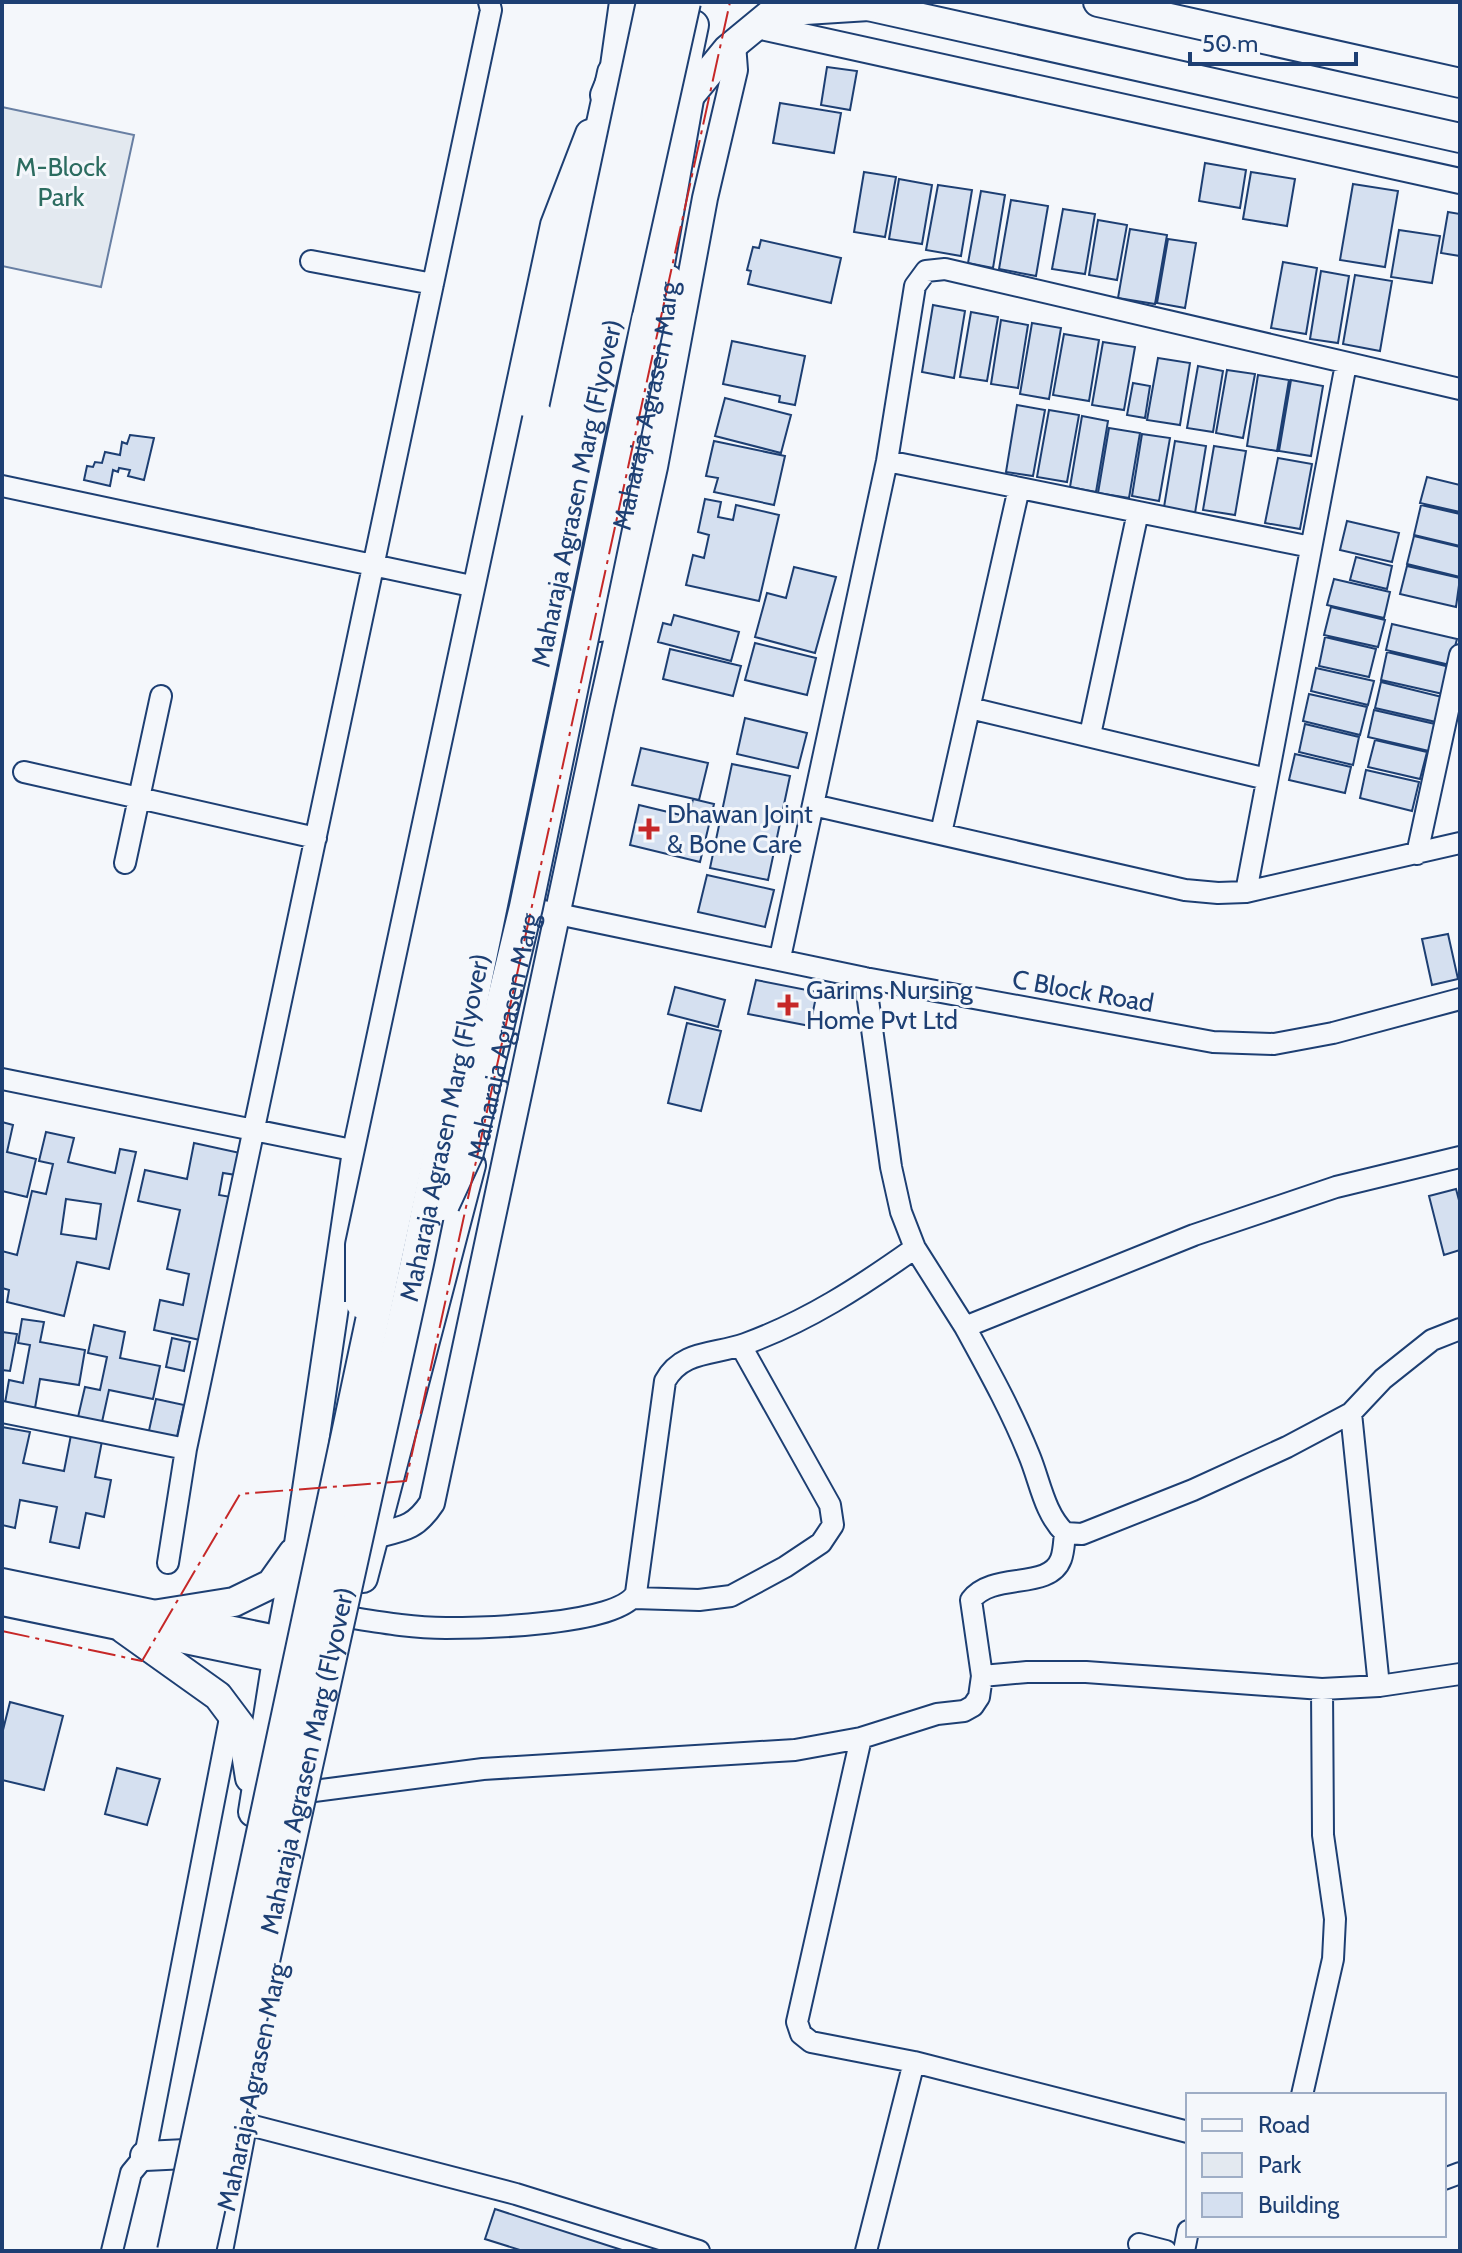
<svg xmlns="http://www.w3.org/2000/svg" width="1462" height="2253" font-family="Cabin,sans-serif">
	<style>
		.green { fill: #e3e9f0; stroke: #687fa3; stroke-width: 2 }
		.building { fill: #d5e0f0; stroke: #1d3f73; stroke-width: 2; fill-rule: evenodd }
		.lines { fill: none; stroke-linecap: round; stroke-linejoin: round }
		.minor-casing { stroke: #1d3f73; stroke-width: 24 }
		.tertiary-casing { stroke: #1d3f73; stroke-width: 28 }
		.secondary-casing { stroke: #1d3f73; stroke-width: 32 }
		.primary-casing { stroke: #1d3f73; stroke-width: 36 }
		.minor { stroke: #f4f7fb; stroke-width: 20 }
		.tertiary { stroke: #f4f7fb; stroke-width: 24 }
		.secondary { stroke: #f4f7fb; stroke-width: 28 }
		.primary { stroke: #f4f7fb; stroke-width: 32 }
		.primary-bridge-casing { stroke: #1d3f73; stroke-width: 36; stroke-linecap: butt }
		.primary-bridge { stroke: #f4f7fb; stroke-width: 32 }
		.power { stroke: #c62828; stroke-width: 2; stroke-dasharray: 28 6 4 6; stroke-linecap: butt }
		.poi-dot { fill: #c62828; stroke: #f4f7fb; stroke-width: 3 }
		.labels { text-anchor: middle; stroke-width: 6; stroke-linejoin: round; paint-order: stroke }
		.park-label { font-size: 26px; fill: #2c6c60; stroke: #f4f7fb }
		.street-label { font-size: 26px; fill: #1d3f73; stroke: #f4f7fb }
		.poi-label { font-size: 26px; fill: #1d3f73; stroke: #f4f7fb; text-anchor: start }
	</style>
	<rect width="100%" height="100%" fill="#f4f7fb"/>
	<path class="green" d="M 2,107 L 134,135 L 101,287 L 2,266 Z"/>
	<path class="building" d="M 827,67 L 857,71 L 850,110 L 821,105 Z
		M 780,103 L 841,113 L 834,153 L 773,143 Z
		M 1205,163 L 1246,170 L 1240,208 L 1199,201 Z
		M 864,172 L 896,177 L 885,237 L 854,232 Z
		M 1251,172 L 1295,179 L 1287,226 L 1243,219 Z
		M 899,179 L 932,185 L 922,244 L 889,239 Z
		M 1353,184 L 1398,191 L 1385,267 L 1340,260 Z
		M 938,185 L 972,190 L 961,256 L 926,250 Z
		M 981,191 L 1005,195 L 993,268 L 968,263 Z
		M 1011,200 L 1048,206 L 1036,276 L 999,269 Z
		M 1063,209 L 1095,214 L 1085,274 L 1052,269 Z
		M 1448,212 L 1460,214 L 1460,256 L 1441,253 Z
		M 1098,220 L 1127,225 L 1117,280 L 1089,275 Z
		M 1130,229 L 1167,235 L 1155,304 L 1118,298 Z
		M 1399,230 L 1440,236 L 1432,283 L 1391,277 Z
		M 1168,239 L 1196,243 L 1185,308 L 1157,303 Z
		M 761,240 L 841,258 L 831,303 L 748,284 L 751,271 L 747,270 L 753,247 L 759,248 Z
		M 1283,262 L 1317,268 L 1306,334 L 1271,328 Z
		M 1321,271 L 1349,276 L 1338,343 L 1310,339 Z
		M 1355,275 L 1392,281 L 1380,351 L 1343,344 Z
		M 933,305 L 965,311 L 954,378 L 922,372 Z
		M 971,312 L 998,317 L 987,381 L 960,377 Z
		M 1001,320 L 1028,325 L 1018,388 L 991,384 Z
		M 1032,323 L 1061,328 L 1049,399 L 1020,394 Z
		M 1064,334 L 1099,340 L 1089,401 L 1053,395 Z
		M 732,341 L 805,356 L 795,405 L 779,402 L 780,396 L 723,384 Z
		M 1103,342 L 1135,347 L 1124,410 L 1092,405 Z
		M 1158,358 L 1190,363 L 1180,425 L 1147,420 Z
		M 1198,366 L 1223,371 L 1213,432 L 1187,428 Z
		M 1227,370 L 1255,374 L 1243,438 L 1216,433 Z
		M 1258,375 L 1289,380 L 1277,451 L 1247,446 Z
		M 1291,380 L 1323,386 L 1311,456 L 1279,451 Z
		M 1133,383 L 1150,386 L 1145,418 L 1127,415 Z
		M 725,398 L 791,415 L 781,453 L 715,436 Z
		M 1017,405 L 1045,410 L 1033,476 L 1006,472 Z
		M 1049,410 L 1079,415 L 1067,482 L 1037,477 Z
		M 1082,416 L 1108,421 L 1096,492 L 1070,487 Z
		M 1109,428 L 1140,433 L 1129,498 L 1098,493 Z
		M 1142,434 L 1170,438 L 1159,501 L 1132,496 Z
		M 130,435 L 154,438 L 144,480 L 128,476 L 130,470 L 119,468 L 118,472 L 113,470 L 110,486 L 84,480 L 87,466 L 93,467 L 95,462 L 102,463 L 105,452 L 120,455 L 122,442 L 127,444 Z
		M 714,441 L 785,456 L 774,505 L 714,492 L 718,478 L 706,476 Z
		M 1175,441 L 1206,446 L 1195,513 L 1164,507 Z
		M 1214,446 L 1246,451 L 1235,515 L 1203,510 Z
		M 1278,458 L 1312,464 L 1300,529 L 1265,523 Z
		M 1427,477 L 1460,485 L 1460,512 L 1420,503 Z
		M 705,499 L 721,502 L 718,517 L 733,520 L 736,505 L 779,515 L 759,601 L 686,585 L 693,555 L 704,558 L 709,535 L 698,532 Z
		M 1421,505 L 1460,514 L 1460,546 L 1414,535 Z
		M 1347,521 L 1399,533 L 1392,562 L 1340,550 Z
		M 1414,536 L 1460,547 L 1460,577 L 1407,564 Z
		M 1356,557 L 1392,566 L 1387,589 L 1350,580 Z
		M 1407,566 L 1460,578 L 1456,607 L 1400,594 Z
		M 794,567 L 836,577 L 815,653 L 755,637 L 767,593 L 786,598 Z
		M 1334,579 L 1390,592 L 1384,618 L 1327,605 Z
		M 1331,607 L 1385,620 L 1378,647 L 1324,635 Z
		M 674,615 L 739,632 L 731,661 L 658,642 L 663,623 L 671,625 Z
		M 1392,624 L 1457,639 L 1450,665 L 1386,650 Z
		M 1325,637 L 1376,649 L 1369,677 L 1319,666 Z
		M 755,643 L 816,658 L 807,695 L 745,680 Z
		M 670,649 L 741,666 L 733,696 L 663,679 Z
		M 1387,652 L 1450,667 L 1443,694 L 1381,680 Z
		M 1316,668 L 1374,681 L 1368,705 L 1311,691 Z
		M 1381,682 L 1442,697 L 1436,722 L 1375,708 Z
		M 1309,694 L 1367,707 L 1360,735 L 1303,721 Z
		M 1374,710 L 1435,724 L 1429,751 L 1368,737 Z
		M 745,718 L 807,733 L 798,768 L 737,754 Z
		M 1305,724 L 1359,737 L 1353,765 L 1299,752 Z
		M 1375,740 L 1427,752 L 1420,779 L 1368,767 Z
		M 641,748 L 708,763 L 699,800 L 632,785 Z
		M 1295,754 L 1351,767 L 1345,793 L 1289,780 Z
		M 732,764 L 790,776 L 768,880 L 710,868 Z
		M 1366,770 L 1419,782 L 1412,811 L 1360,798 Z
		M 693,799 L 714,804 L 700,862 L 630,845 L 639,805 L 689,817 Z
		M 707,875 L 774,890 L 765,927 L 698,912 Z
		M 1448,934 L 1458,979 L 1432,985 L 1422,939 Z
		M 756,980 L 817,992 L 810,1026 L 748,1014 Z
		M 675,987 L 725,1000 L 718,1027 L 668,1014 Z
		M 687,1023 L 721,1031 L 701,1111 L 668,1103 Z
		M 2,1122 L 13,1125 L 7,1152 L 36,1159 L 27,1197 L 2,1191 Z
		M 46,1132 L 74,1138 L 68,1162 L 115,1173 L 120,1149 L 136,1152 L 109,1269 L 77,1262 L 64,1316 L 7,1302 L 9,1290 L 2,1288 L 2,1251 L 17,1255 L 32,1191 L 46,1194 L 53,1164 L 39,1161 ZM 66,1199 L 101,1204 L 96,1239 L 61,1234 Z
		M 194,1143 L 240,1153 L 236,1175 L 223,1173 L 219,1195 L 231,1197 L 200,1340 L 154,1330 L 160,1300 L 183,1305 L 189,1274 L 167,1269 L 180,1210 L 138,1201 L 145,1170 L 187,1179 Z
		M 1456,1189 L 1460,1204 L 1460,1250 L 1444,1255 L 1429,1196 Z
		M 22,1319 L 44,1322 L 40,1342 L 85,1350 L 79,1385 L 40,1379 L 35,1408 L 5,1403 L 9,1380 L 23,1383 L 30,1345 L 18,1343 Z
		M 94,1325 L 125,1332 L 120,1358 L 160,1366 L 153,1399 L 109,1390 L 102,1422 L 78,1417 L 85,1387 L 100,1390 L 107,1357 L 88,1353 Z
		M 2,1332 L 17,1334 L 10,1371 L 2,1370 Z
		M 172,1338 L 190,1342 L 184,1371 L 166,1367 Z
		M 156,1399 L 184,1405 L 176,1441 L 148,1435 Z
		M 2,1427 L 30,1432 L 23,1463 L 64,1471 L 71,1435 L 102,1441 L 95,1477 L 111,1480 L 104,1517 L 86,1513 L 79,1548 L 50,1542 L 57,1507 L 20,1500 L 15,1528 L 2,1525 Z
		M 10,1702 L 63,1716 L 44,1790 L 2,1780 L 2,1734 Z
		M 117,1768 L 160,1779 L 147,1825 L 105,1814 Z
		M 495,2209 L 625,2251 L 523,2251 L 485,2239 Z"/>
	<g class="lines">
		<defs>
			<path id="minor" d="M 311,261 L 433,284
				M 887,461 L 1311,547
				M 2,486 L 476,587
				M 970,708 L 1267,779
				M 1090,735 L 1138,512
				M 24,772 L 316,838
				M 813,805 L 1185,890 L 1218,893 L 1246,892 L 1460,843
				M 941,833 L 1019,488
				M 1417,854 L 1460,655
				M 125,863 L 161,696
				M 1246,892 L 1346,364
				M 481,898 L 865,978 L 1213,1042 L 1274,1044 L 1333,1033 L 1460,999
				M 780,958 L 887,461 L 915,286 L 926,271 L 945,269 L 1460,389
				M 865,978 L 891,1167 L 901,1212 L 915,1248 L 965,1327 L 1194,1235 L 1336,1187 L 1460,1157
				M 2,1079 L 357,1151
				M 965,1327 C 988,1369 1011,1410 1029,1455 C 1040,1481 1044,1513 1065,1533 L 1082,1534 L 1193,1490 L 1287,1447 L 1351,1413 L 1383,1379 L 1432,1340 L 1460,1329
				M 2,1412 L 186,1449
				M 1351,1413 L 1379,1686
				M 168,1563 L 186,1449 L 491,10 L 489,2
				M 634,1598 L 699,1600 L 731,1596 L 785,1567 L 821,1543 L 833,1525 L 830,1505 L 741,1346
				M 353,1618 C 384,1623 414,1628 446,1628 C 482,1628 620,1625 636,1593 L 665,1381 C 682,1350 714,1355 745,1344 C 808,1321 860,1287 915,1248
				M 982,1676 L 1027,1672 L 1086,1672 L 1322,1689 L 1379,1686 L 1460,1674
				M 861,1738 L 797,2022 L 801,2034 L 811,2042 L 914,2062 L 1188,2132
				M 314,1791 L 483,1769 L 795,1750 L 861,1738 L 937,1714 L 964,1711 L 973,1706 L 979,1697 L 982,1676 L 971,1600 C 993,1571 1049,1591 1061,1559 C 1064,1551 1064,1541 1065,1533
				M 1302,2095 L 1333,1959 L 1335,1919 L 1323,1835 L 1322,1689
				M 242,2123 L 516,2194 L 699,2251
				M 1444,2179 L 1460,2173
				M 1139,2244 L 1166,2251
				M 112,2251 L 131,2173 L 145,2156 L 231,1713
				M 866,2251 L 914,2062
				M 1184,2251 L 1188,2231"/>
			<path id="tertiary" d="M 757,26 L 1460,181
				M 373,1536 C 402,1529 415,1529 432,1503 L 601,709 L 655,467 L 705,198 L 735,70 L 733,44
				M 2,1581 L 281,1639
				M 2,1603 L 277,1660"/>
			<g id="secondary">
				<path d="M 850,2 L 1460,138"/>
				<path d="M 1098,2 L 1460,83"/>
				<path d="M 605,95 L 614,73 L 624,2"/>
				<path d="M 687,99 L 728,49 L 773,12 L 869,6"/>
				<path d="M 685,119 L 688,54 L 694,25"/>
				<path id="s1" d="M 600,627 L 663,338 L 669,280"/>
				<path d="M 363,1578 L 471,1165"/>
				<path d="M 159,1614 L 234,1602 L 271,1584 L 293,1553"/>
				<path d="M 124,1629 L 218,1696 L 242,1728 L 250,1778"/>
				<path d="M 253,1812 L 277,1660 L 299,1544 L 357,1151 L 555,225 L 590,134"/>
				<path d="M 145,2156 L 186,2154"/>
				<path d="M 218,2251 L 242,2126"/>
			</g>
			<path id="primary" d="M 648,320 L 687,99
				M 539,419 L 614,73"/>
		</defs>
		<use href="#minor" class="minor-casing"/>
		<use href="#tertiary" class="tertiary-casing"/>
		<use href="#secondary" class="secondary-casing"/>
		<use href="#primary" class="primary-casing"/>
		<use href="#minor" class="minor"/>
		<use href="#tertiary" class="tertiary"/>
		<use href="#secondary" class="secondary"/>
		<use href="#primary" class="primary"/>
		<defs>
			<g id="primary-bridge">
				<path d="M 443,1204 L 467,1152 L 526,907 L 648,320"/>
				<path d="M 362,1302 L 362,1245 L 539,419"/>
				<path d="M 174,2251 L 653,2"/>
				<path id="s2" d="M 199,2251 L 417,1263 L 588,435 L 684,2"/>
			</g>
		</defs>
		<use href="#primary-bridge" class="primary-bridge-casing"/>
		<use href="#primary-bridge" class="primary-bridge"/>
		<path class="power" id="s3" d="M 2,1631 L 142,1661 L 240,1494 L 406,1481 L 730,2"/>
	</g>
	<g class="poi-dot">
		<path d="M645 817h8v8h8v8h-8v8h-8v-8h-8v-8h8z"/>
		<path d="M784 993h8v8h8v8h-8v8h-8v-8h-8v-8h8z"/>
	</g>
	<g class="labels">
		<g class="park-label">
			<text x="61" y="176">M-Block<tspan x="61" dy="30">Park</tspan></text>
		</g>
		<g class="street-label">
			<text dy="9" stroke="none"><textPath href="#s1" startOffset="226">Maharaja Agrasen Marg</textPath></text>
			<text dy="9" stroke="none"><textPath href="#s2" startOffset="1798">Maharaja Agrasen Marg (Flyover)</textPath></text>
			<text transform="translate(1083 991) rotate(10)" y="9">C Block Road</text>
			<text dy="9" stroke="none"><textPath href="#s3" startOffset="958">Maharaja Agrasen Marg</textPath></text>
			<text dy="9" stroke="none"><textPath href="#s2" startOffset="1150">Maharaja Agrasen Marg (Flyover)</textPath></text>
			<text dy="9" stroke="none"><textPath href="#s2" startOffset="502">Maharaja Agrasen Marg (Flyover)</textPath></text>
			<text transform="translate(252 2087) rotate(-78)" y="9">Maharaja Agrasen Marg</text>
		</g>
		<g class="poi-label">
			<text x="667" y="823">Dhawan Joint<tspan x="667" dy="30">&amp; Bone Care</tspan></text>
			<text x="806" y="999">Garims Nursing<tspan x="806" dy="30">Home Pvt Ltd</tspan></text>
		</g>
	</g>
	<rect width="1462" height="2253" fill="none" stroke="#1d3f73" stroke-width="8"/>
	<rect x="1186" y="2093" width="260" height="144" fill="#f4f7fb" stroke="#9eadc5" stroke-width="2"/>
	<rect x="1202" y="2119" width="40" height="12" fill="#f4f7fb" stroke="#9eadc5" stroke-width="2"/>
	<text x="1258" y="2133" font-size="24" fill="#1d3f73">Road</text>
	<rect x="1202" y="2153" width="40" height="24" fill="#e3e9f0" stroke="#9eadc5" stroke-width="2"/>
	<text x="1258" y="2173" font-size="24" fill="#1d3f73">Park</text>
	<rect x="1202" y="2193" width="40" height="24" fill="#d5e0f0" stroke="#9eadc5" stroke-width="2"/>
	<text x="1258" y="2213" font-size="24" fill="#1d3f73">Building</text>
	<path d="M1190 52v12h166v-12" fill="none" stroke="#1d3f73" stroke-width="4"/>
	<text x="1202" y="52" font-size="24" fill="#1d3f73" stroke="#f4f7fb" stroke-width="6" paint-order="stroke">50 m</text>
</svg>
